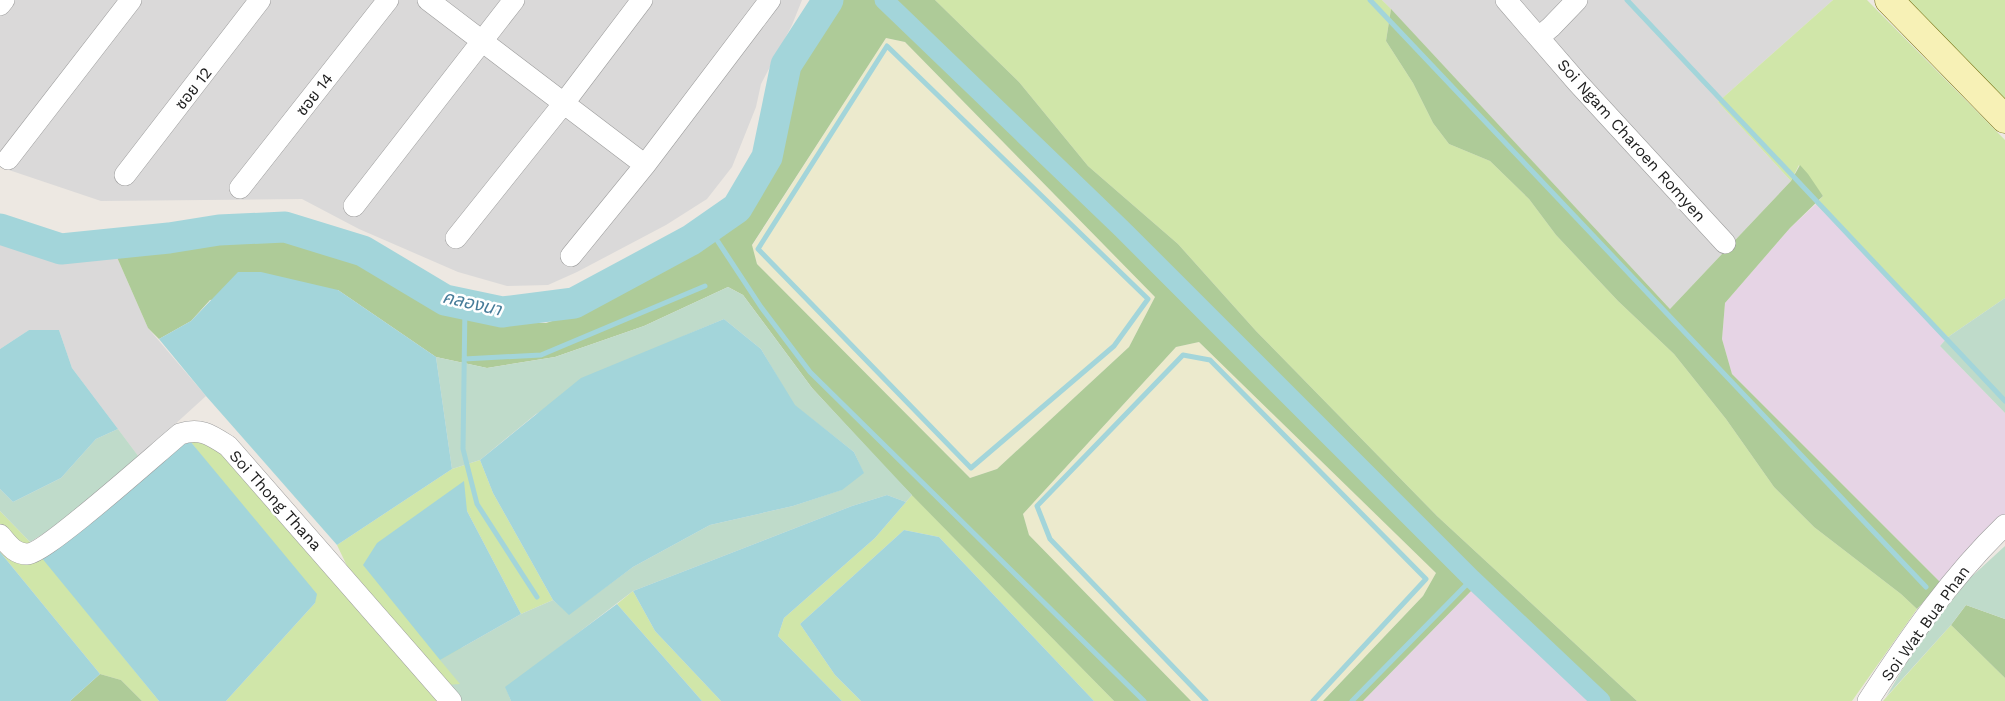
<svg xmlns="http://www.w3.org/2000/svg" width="2005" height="701" font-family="'Work Sans','Noto Sans Thai',sans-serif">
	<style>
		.residential { fill: #dad9d9 }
		.industrial { fill: #e6d4e5 }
		.farmland { fill: #eceacd }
		.grass { fill: #d0e6a9 }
		.forest { fill: #aecb98; fill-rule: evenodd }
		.wetland { fill: #bfdbca }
		.water { fill: #a3d5da }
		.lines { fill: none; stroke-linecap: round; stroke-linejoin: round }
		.stream { stroke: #a3d5da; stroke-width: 5 }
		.canal { stroke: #a3d5da; stroke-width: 19 }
		.river { stroke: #a3d5da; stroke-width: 31 }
		.street-casing { stroke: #9d9d9d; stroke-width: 22 }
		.secondary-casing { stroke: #6e6a08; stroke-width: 29 }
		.street { stroke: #fff; stroke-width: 21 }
		.secondary { stroke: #f7f1b6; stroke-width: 28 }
		.labels { text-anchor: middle; stroke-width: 5; stroke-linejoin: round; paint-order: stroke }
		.street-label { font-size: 16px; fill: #1c1c1c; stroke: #fff }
		.water-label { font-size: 18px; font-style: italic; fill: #467b98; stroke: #fff }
	</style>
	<rect width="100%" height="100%" fill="#ede8e2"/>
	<path class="residential" d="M 0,0 L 802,0 L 792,25 L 761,84 L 756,107 L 732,167 L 707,199 L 666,225 L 577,272 L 548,285 L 507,286 L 458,272 L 359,229 L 302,199 L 101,201 L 0,167 Z
		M 1382,0 L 1833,0 L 1718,102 L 1791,181 L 1670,309 Z
		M 0,243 L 49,253 L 116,255 L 148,328 L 206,396 L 139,457 L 72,368 L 59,330 L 29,330 L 0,349 Z"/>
	<path class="industrial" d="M 1816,204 L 1948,337 L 1940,346 L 2005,413 L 2005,514 L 1941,583 L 1732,374 L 1722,339 L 1725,303 L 1790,228 Z
		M 1476,586 L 1593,701 L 1363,701 Z"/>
	<path class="farmland" d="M 886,38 L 905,42 L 1155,297 L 1129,347 L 997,469 L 970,478 L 757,264 L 752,246 Z
		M 1199,342 L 1436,573 L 1423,596 L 1323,701 L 1191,701 L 1029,535 L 1023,514 L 1176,347 Z"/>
	<path class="grass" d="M 935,0 L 1382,0 L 1391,9 L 1386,41 L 1413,83 L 1433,123 L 1449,144 L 1490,161 L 1529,199 L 1556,235 L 1618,301 L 1674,354 L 1726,419 L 1774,487 L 1814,527 L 1901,594 L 1917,609 L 1852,701 L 1637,701 L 1437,516 L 1256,331 L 1178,244 L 1088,166 L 1019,82 Z
		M 1833,0 L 1867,0 L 2005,140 L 2005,298 L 1948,337 L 1816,204 L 1823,196 L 1799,165 L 1791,181 L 1718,102 Z
		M 1909,0 L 2005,0 L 2005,101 Z
		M 197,438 L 218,447 L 439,701 L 226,701 L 315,603 L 190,441 Z
		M 480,460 L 493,493 L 553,600 L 521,614 L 467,511 L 460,685 L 446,685 L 347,566 L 337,545 L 452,469 Z
		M 912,495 L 1114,701 L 1094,701 L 939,537 L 904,530 L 800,624 L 835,675 L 861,701 L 842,701 L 778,636 L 784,618 L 875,538 Z
		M 0,511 L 30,542 L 159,701 L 142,701 L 121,680 L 100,674 L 0,552 Z
		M 633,591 L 655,631 L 721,701 L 702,701 L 617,604 Z
		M 1951,625 L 2005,678 L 2005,701 L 1883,701 Z"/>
	<path class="forest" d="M 837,0 L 935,0 L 1019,82 L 1088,166 L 1178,244 L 1256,331 L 1437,516 L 1637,701 L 1593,701 L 1476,586 L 1363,701 L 1323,701 L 1423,596 L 1436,573 L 1199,342 L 1176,347 L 1023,514 L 1029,535 L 1191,701 L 1114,701 L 895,478 L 812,388 L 743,295 L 728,287 L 644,326 L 555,357 L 487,368 L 436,357 L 338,290 L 210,300 L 191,321 L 159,339 L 148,328 L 116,255 L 169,246 L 238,239 L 290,236 L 322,246 L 358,261 L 442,313 L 499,322 L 546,323 L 589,309 L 704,248 L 723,228 L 746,209 L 778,148 L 791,81 L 801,52 ZM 886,38 L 905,42 L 1155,297 L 1129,347 L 997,469 L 970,478 L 757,264 L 752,245 Z
		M 1391,9 L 1670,309 L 1791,181 L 1800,165 L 1808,174 L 1823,196 L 1790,228 L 1725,303 L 1722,339 L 1732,374 L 1941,583 L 1917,609 L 1901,594 L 1814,527 L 1774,487 L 1726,419 L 1674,354 L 1618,301 L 1556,235 L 1529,199 L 1490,161 L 1449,144 L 1433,123 L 1413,83 L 1386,41 Z
		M 1966,605 L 2005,619 L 2005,678 L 1951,625 Z
		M 100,674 L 121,680 L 142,701 L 70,701 Z"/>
	<path class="wetland" d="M 728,287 L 743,295 L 812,388 L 912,495 L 906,502 L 887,495 L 852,506 L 633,591 L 506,688 L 511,701 L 460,701 L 446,685 L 460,684 L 440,660 L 521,614 L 553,600 L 569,614 L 633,567 L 710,525 L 793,506 L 841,490 L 863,472 L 854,452 L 794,405 L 761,349 L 724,319 L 686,335 L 536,414 L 480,460 L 452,469 L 436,357 L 487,368 L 555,357 L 644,326 Z
		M 2005,298 L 2005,413 L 1940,346 L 1948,337 Z
		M 118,429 L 139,457 L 67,519 L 30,542 L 0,511 L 0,489 L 13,502 L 61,478 L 96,439 Z
		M 2005,546 L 2005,619 L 1966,605 L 1951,625 L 1886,697 L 1917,645 L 1969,579 Z"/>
	<path class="water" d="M 238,272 L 261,272 L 338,290 L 436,357 L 452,469 L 337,545 L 206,396 L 159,339 L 191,321 Z
		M 724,319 L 761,349 L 795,405 L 854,452 L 864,473 L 842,490 L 793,506 L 710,525 L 633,567 L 569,615 L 553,600 L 493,493 L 480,460 L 581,378 Z
		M 29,330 L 59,330 L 72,368 L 118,429 L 96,439 L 61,478 L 13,502 L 0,489 L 0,349 Z
		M 190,441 L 317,594 L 315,603 L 226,701 L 159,701 L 41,557 L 174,450 Z
		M 464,481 L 467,511 L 521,614 L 440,660 L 363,565 L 377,543 Z
		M 887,495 L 906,502 L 875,538 L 784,618 L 778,636 L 842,701 L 721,701 L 655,631 L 633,591 L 852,506 Z
		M 904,530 L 939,537 L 1094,701 L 861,701 L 835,675 L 800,624 Z
		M 0,552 L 100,674 L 70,701 L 0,701 Z
		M 617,604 L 702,701 L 511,701 L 505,687 Z"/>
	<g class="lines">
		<path class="stream" d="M 1370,0 L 1926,587
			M 1627,0 L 2005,401
			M 887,46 L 1148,299 L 1114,346 L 971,468 L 758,249 Z
			M 709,228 L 761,307 L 810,372 L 1144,701
			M 465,304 L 463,449 L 477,504 L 537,597
			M 464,359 L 541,355 L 705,286
			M 1206,701 L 1050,539 L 1037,506 L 1183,355 L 1210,360 L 1426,579 L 1313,701
			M 1352,701 L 1472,579"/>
		<path class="canal" d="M 884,0 L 1122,229 L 1472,579 L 1601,701"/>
		<path class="river" d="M 0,229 L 61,249 L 169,238 L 219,230 L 285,227 L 363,251 L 445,300 L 502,312 L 574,303 L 691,240 L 737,208 L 767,157 L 786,65 L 828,0"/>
		<defs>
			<path id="street" d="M 428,0 L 645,165
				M 1506,0 L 1577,82 L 1725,243
				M 0,5 L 4,0
				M 1539,37 L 1551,27 L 1577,0
				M 8,159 L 131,0
				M 125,175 L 260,0
				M 240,188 L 388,0
				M 354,206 L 514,0
				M 456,238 L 564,103 L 642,0
				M 571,256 L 645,165 L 770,0
				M 0,535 C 8,544 14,554 27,554 C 45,554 158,452 180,434 C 200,427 211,435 228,446 L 451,701
				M 1868,701 C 1909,638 1951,577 2005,525"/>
			<path id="secondary" d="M 1889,0 L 2005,119"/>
		</defs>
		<use href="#street" class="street-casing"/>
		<use href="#secondary" class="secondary-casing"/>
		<use href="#street" class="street"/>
		<use href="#secondary" class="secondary"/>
	</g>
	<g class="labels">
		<g class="street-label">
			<text transform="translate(193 88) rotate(-52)" y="6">ซอย 12</text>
			<text transform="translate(314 94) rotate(-52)" y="6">ซอย 14</text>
			<text transform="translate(1632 140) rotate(48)" y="6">Soi Ngam Charoen Romyen</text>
			<text transform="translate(276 500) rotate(48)" y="6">Soi Thong Thana</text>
			<text transform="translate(1925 623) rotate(-54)" y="6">Soi Wat Bua Phan</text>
		</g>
		<g class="water-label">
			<text transform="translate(472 303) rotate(13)" y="6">คลองนา</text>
		</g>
	</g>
</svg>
